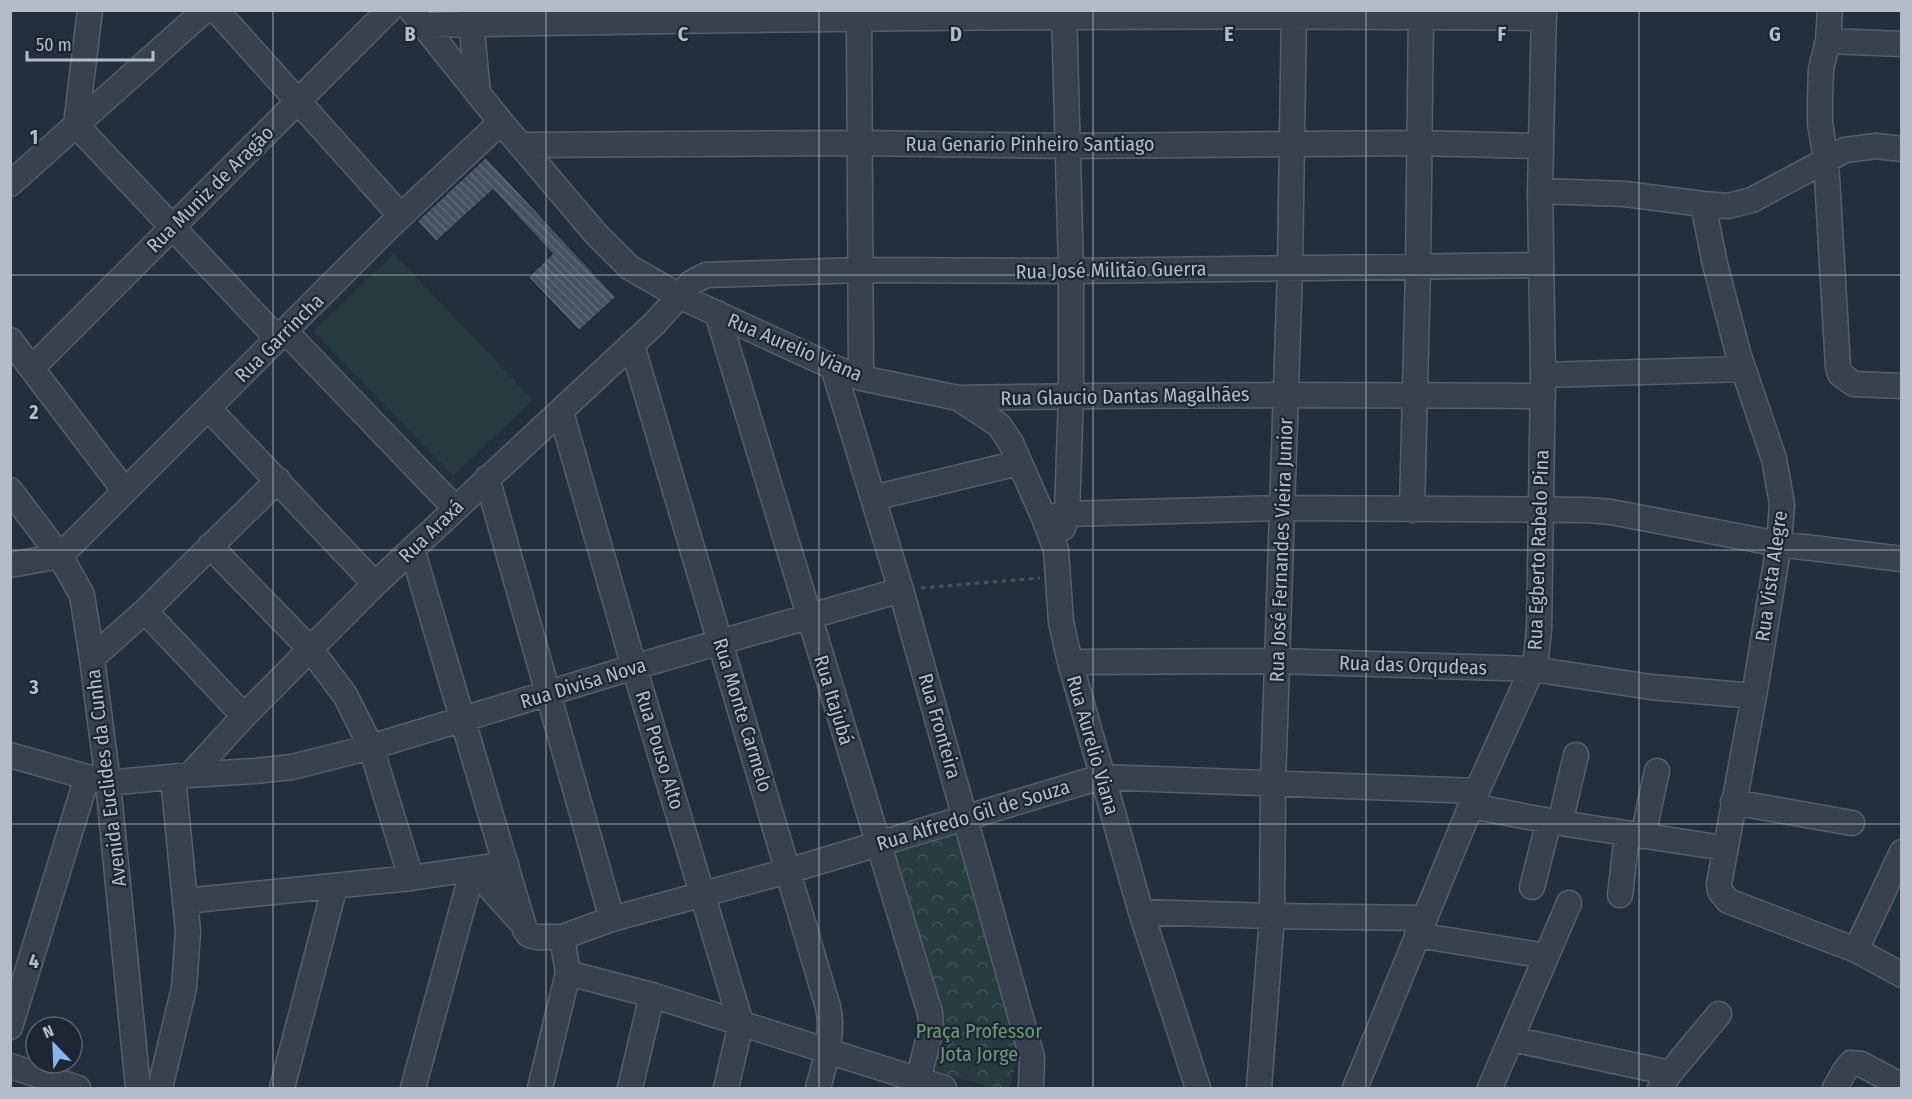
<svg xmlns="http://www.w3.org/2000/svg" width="1912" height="1099" font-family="'Fira Sans Condensed',sans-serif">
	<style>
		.park { fill: url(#park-crowns) }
		.pitch { fill: #263c3f }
		.building { fill: url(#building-back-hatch); stroke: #1f2835; stroke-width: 1.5 }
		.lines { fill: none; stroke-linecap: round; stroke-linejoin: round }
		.minor-casing { stroke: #565f6c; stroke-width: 27 }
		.path { stroke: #44595c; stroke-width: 3; stroke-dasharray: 4.5 4.5; stroke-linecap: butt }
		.minor { stroke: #38414e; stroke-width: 24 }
		.grid { fill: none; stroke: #b4bcc9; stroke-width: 1.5; stroke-opacity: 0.55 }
		.labels { text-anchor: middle; stroke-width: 4.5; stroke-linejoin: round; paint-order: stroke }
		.street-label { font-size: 20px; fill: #b4bcc9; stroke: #1d2633 }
		.park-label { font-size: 20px; fill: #6b9a76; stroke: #1d2633 }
		.grid-label { font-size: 20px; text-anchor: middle; font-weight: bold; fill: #b4bcc9; stroke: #1d2633; stroke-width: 4.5; stroke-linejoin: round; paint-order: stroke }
	</style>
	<defs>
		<pattern id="park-crowns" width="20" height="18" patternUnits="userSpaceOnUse" patternTransform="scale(1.5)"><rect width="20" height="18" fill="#263c3f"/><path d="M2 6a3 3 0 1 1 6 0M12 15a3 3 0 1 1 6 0" fill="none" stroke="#435659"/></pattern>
		<pattern id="building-back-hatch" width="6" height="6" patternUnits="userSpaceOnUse" patternTransform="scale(1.5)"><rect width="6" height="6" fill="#455162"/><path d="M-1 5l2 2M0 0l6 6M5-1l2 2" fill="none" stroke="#5d6877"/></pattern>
	</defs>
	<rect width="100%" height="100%" fill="#242f3e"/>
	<path class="park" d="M 960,828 L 1020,1047 L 1009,1088 L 993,1088 L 933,1071 L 943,1023 L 891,849 Z"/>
	<path class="pitch" d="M 394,254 L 533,400 L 453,476 L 313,331 Z"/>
	<path class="building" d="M 486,157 L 616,297 L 579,331 L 528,277 L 552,254 L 493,190 L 436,242 L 417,221 Z"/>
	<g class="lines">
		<defs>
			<path id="minor" d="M 90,10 L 76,125 L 278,339
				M 216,10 L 401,216
				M 411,10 L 501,122 L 596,234 L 629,267 L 679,296 L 833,367 L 861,378 L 958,398 L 999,425 L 1011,443 L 1044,518 L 1056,550 L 1061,622 L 1070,662 L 1141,912 L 1198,1088
				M 470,10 L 478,94
				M 859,10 L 861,378
				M 1830,10 L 1828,41 L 1821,69 L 1820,99 L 1820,123 L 1826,160 L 1838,367 L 1840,374 L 1854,384 L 1902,386
				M 423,25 C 796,18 1170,14 1544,18
				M 1828,41 L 1902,44
				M 520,145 L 860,143 L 1068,146 L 1418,143 L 1540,146
				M 10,184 L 205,10
				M 1540,191 L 1625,194 L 1703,204 L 1728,206 L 1752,200 L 1845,150 L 1876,146 L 1902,149
				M 1703,204 L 1715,264 L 1738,353 L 1774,459 L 1782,504 L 1779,544 L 1754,696 L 1719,884 L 1720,891 L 1728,901 L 1856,950 L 1902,975
				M 717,313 L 930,1013 L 931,1029 L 916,1088
				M 286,332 L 455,508
				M 10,340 L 125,491
				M 632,345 L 828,1007 C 834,1034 825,1062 818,1088
				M 833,367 L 901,590 L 1032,1057 L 1031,1088
				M 32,368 L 389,10
				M 1543,375 L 1743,369
				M 958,398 C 1153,394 1348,395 1543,396
				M 208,408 L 375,584
				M 561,412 L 634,667 L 741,1023 L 726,1088
				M 487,478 L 612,919
				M 10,490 L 60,556 L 82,595 L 92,658 L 108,783 L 138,1088
				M 873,498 L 1019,463
				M 1412,510 L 1418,267 L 1421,10
				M 1044,518 L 1067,514 L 1283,508 L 1587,510 L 1611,512 L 1779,544 L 1902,559
				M 1063,528 L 1067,514 L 1071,395 L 1071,271 L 1064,10
				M 210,546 L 311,650 L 345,695 L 371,747 L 411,878
				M 412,549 L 525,930 L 529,935 L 537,937 L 562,937 L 612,919 L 788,871 L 1101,777 L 1477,791
				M 60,556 L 389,227 L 501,122
				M 10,565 L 60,556
				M 145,611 L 244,716
				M 92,658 L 145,611 L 278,480
				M 1070,662 L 1277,661 L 1532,669 L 1651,687 L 1754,696
				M 10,755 L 108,783 L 190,775 L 255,771 L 292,767 L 371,747 L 634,667 L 901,590
				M 190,775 L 244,716 L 375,584 L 655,323 L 691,283 L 706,275 L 861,270 L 1071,271 L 1541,265
				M 1733,802 L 1852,823
				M 1471,806 L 1560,823 L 1724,848
				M 1560,823 L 1576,755
				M 1643,836 L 1657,771
				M 473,869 L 520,921
				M 1532,887 L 1549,821
				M 1620,895 L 1627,834
				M 185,901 L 411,878 L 506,864
				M 1141,912 L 1272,916 L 1425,918
				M 1417,935 L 1546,956
				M 1856,950 L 1902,852
				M 568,973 L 652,995 L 944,1088
				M 10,1027 L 87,777
				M 1512,1039 L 1670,1073
				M 10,1066 L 78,1088
				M 160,1088 L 184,988 L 188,932 L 173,777
				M 282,1088 L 335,886
				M 413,1088 L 473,869
				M 540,1088 L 568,973 L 562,937
				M 630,1088 L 652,995
				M 1259,1088 L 1272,916 L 1273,784 L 1290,268 L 1294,10
				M 1355,1088 L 1477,791 L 1532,669 L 1536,657 L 1539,630 L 1543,375 L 1540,191 L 1544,10
				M 1490,1088 L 1569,903
				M 1660,1088 L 1670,1073 L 1719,1014
				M 1835,1088 L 1844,1072 L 1851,1063 L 1861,1064 L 1902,1086"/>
		</defs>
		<use href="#minor" class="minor-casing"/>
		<path class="path" d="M 921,588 L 1040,578"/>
		<use href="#minor" class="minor"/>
	</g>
	<path class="grid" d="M 273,10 L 273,1088M 546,10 L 546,1088M 819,10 L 819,1088M 1093,10 L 1093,1088M 1366,10 L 1366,1088M 1639,10 L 1639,1088M 10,275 L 1902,275M 10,550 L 1902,550M 10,824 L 1902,824"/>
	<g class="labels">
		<g class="street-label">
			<text x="1030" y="151">Rua Genario Pinheiro Santiago</text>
			<text transform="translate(210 189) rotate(-45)" y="7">Rua Muniz de Aragão</text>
			<text transform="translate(1111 270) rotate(-1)" y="7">Rua José Militão Guerra</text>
			<text transform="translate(279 338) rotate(-45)" y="7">Rua Garrincha</text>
			<text transform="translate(795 347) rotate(23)" y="7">Rua Aurelio Viana</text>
			<text transform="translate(1125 396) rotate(-1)" y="7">Rua Glaucio Dantas Magalhães</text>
			<text transform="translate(431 531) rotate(-44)" y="7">Rua Araxá</text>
			<text transform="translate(1281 550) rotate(-88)" y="7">Rua José Fernandes Vieira Junior</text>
			<text transform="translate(1538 550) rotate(-88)" y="7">Rua Egberto Rabelo Pina</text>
			<text transform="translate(1771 576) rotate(-82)" y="7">Rua Vista Alegre</text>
			<text transform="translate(1413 665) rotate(2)" y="7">Rua das Orqudeas</text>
			<text transform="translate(583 683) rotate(-17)" y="7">Rua Divisa Nova</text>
			<text transform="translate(834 700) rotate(73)" y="7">Rua Itajubá</text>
			<text transform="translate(743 715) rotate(73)" y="7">Rua Monte Carmelo</text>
			<text transform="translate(940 726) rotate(74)" y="7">Rua Fronteira</text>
			<text transform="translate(1093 745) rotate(74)" y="7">Rua Aurelio Viana</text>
			<text transform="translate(660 750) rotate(73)" y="7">Rua Pouso Alto</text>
			<text transform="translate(106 778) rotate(-97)" y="7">Avenida Euclides da Cunha</text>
			<text transform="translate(973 815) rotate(-17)" y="7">Rua Alfredo Gil de Souza</text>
		</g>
		<g class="park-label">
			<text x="979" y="1038">Praça Professor<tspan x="979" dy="23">Jota Jorge</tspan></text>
		</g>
	</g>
	<g class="grid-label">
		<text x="410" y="41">B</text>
		<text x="683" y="41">C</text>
		<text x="956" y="41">D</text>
		<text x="1229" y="41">E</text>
		<text x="1502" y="41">F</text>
		<text x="1775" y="41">G</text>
		<text x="34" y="144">1</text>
		<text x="34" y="419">2</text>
		<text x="34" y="694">3</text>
		<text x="34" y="968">4</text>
	</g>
	<rect width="1912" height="1099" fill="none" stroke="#b4bcc9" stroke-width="24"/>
	<g transform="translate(54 1045) rotate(337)"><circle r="28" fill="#1d2633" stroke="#59626f" stroke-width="1.5"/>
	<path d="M0-4.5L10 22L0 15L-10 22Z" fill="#8ab4f8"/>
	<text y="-9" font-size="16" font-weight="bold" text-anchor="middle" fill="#b4bcc9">N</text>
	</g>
	<path d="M27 51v9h126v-9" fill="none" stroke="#b4bcc9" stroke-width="3"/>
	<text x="36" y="51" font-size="18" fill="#b4bcc9" stroke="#1d2633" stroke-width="4.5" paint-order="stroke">50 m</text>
</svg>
